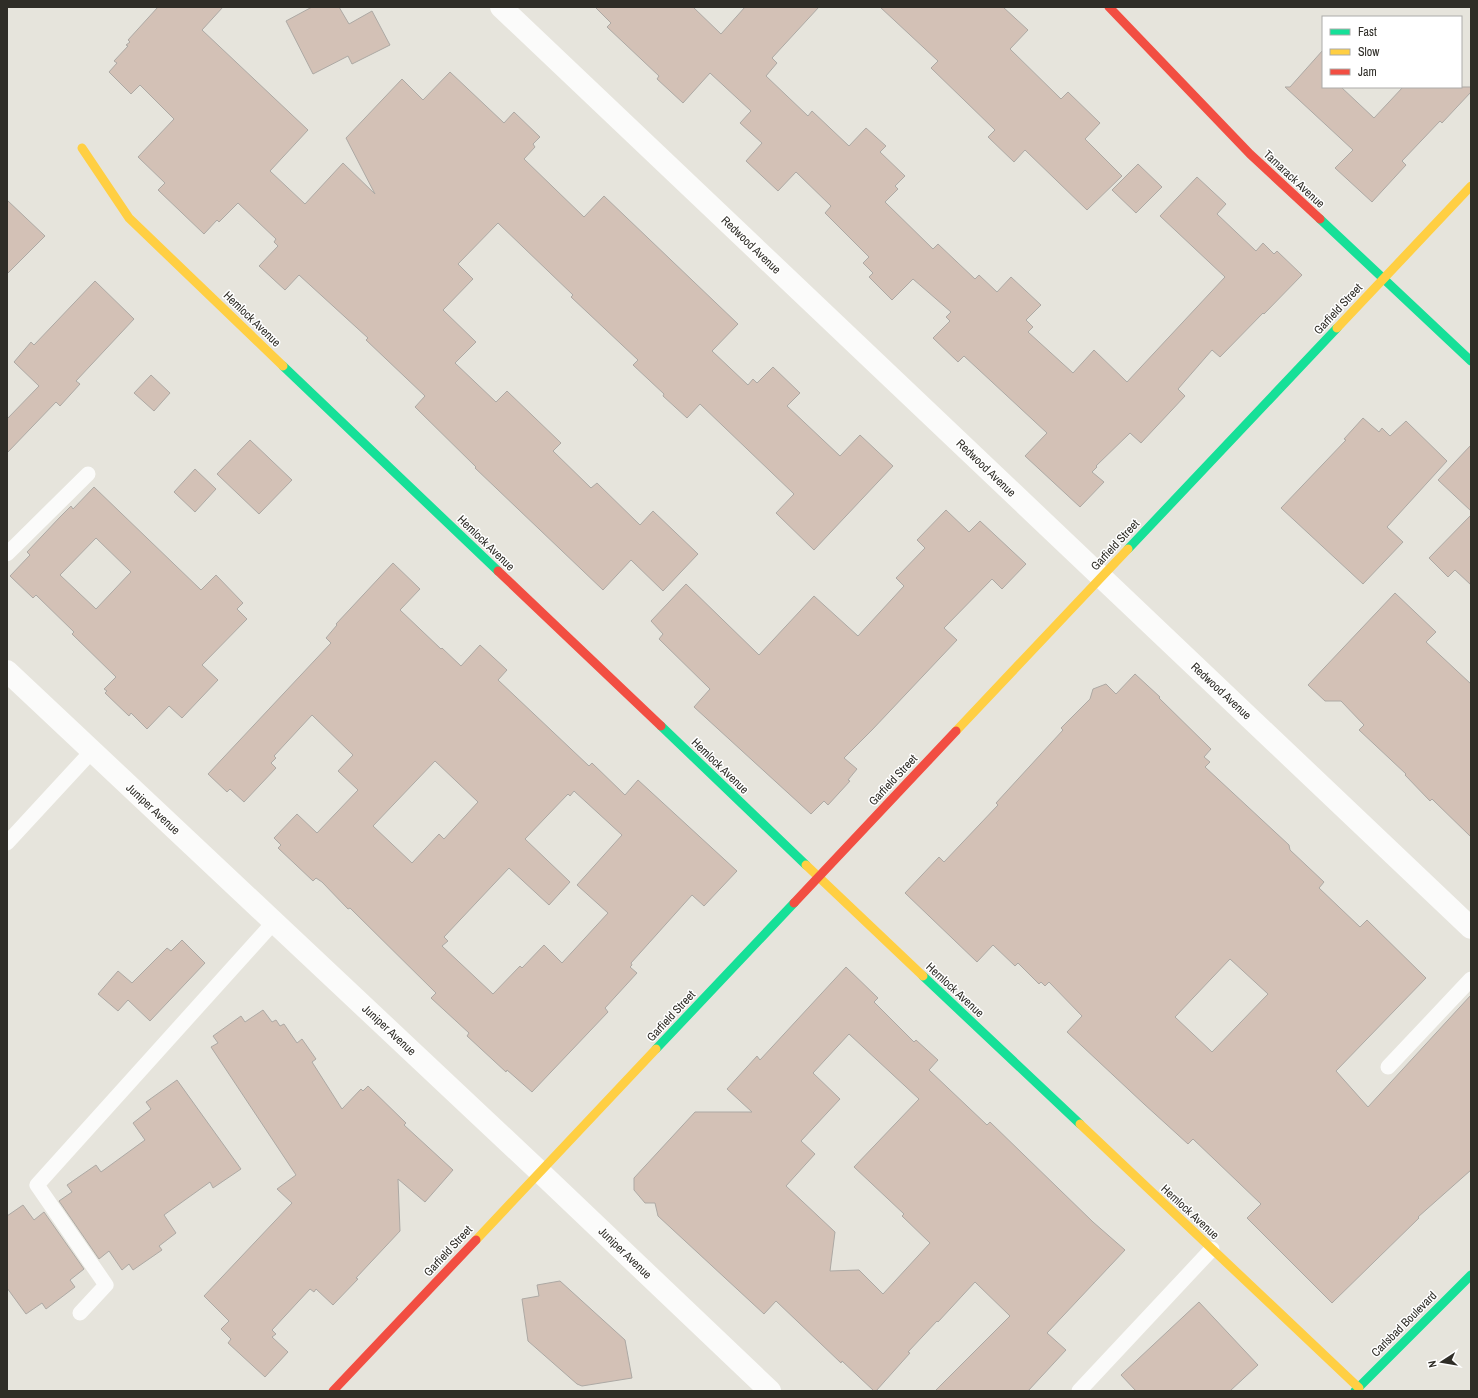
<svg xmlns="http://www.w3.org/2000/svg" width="1478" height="1398" font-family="'Archivo Narrow',sans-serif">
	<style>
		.building { fill: #d3c1b6; stroke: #ada9a4; fill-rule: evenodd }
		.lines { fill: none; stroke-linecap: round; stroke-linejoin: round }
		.lane { stroke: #fbfbfa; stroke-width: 15 }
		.street { stroke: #fbfbfa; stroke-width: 22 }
		.fast { stroke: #16e098; stroke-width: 9 }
		.slow { stroke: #ffcf43; stroke-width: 9 }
		.jam { stroke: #f24e42; stroke-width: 9 }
		.labels { text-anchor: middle; stroke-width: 3; stroke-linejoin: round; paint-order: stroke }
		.street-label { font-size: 12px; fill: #2f2d27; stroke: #fff }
	</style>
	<rect width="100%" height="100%" fill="#e6e4dc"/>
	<path class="building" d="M 158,7 L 223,7 L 202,30 L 308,130 L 270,171 L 305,204 L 343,163 L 375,194 L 346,138 L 402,79 L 423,100 L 450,72 L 504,123 L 514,112 L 540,137 L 533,144 L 535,147 L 524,159 L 584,217 L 604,196 L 738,324 L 712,351 L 748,385 L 753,379 L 757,383 L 773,367 L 800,393 L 787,406 L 840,456 L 860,435 L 893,466 L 814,550 L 776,513 L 794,494 L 700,404 L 687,418 L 663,396 L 664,394 L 633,365 L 638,360 L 571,297 L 573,295 L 498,223 L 458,264 L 473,279 L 443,310 L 476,342 L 455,363 L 496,402 L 507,391 L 561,443 L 553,451 L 591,488 L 597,483 L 640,525 L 653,511 L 698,554 L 663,591 L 631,560 L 603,590 L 475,468 L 476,467 L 415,407 L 425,396 L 366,340 L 368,338 L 299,275 L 285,290 L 259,266 L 278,246 L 274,242 L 276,239 L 238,203 L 219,222 L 217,220 L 204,234 L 158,190 L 165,183 L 138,157 L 174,119 L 140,85 L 131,94 L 109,72 L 117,63 L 114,61 L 128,46 L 126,45 L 130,42 L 128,40 Z
		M 312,7 L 339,7 L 349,24 L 372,11 L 390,45 L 352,64 L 348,56 L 313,74 L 286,21 Z
		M 595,7 L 693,7 L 721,34 L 745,7 L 819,7 L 772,58 L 777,63 L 766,76 L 808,116 L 812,111 L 849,146 L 866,128 L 886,146 L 880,152 L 905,176 L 895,186 L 898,189 L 885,202 L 933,249 L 938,244 L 975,279 L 979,275 L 997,292 L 1011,277 L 1041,305 L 1026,320 L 1033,327 L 1028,332 L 1073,373 L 1094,350 L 1127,382 L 1225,277 L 1160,216 L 1197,177 L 1226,204 L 1217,214 L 1256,251 L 1263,243 L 1274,254 L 1277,251 L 1302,275 L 1264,314 L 1263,313 L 1220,357 L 1212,350 L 1178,389 L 1185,396 L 1141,443 L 1130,433 L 1096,466 L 1097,467 L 1092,472 L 1104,482 L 1080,507 L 1025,456 L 1047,433 L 964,356 L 958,362 L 933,338 L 950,321 L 946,317 L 951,312 L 913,279 L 892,300 L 869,277 L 873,273 L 863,263 L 869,257 L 825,213 L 831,206 L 796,172 L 778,191 L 746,161 L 762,143 L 740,123 L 751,111 L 710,73 L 683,103 L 657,79 L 659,76 L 607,27 L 611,23 Z
		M 880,7 L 1003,7 L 1028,30 L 1010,49 L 1061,99 L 1068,92 L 1100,123 L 1085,139 L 1122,176 L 1087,210 L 1025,150 L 1014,162 L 988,137 L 995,130 L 931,68 L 938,61 Z
		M 1323,50 L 1323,87 L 1341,87 L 1374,118 L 1403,87 L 1471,87 L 1471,92 L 1442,123 L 1440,121 L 1402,161 L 1406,165 L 1372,202 L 1335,168 L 1353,150 L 1285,87 L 1290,87 Z
		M 1138,164 L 1162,187 L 1136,213 L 1112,190 Z
		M 7,200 L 45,236 L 7,274 Z
		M 95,281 L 134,319 L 76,381 L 80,384 L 60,406 L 56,402 L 7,453 L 7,419 L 39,386 L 14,362 L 31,342 L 34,345 Z
		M 151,375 L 170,393 L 154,411 L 134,393 Z
		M 1363,418 L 1379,432 L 1382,428 L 1390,436 L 1406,421 L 1447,461 L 1387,527 L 1403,542 L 1363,584 L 1281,508 L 1346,440 L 1344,439 Z
		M 250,440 L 292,480 L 259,514 L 217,474 Z
		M 1471,445 L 1471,511 L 1438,480 Z
		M 195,469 L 216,489 L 195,512 L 174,492 Z
		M 94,487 L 201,590 L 216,575 L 243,603 L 237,609 L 247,619 L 202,665 L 218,680 L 182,718 L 169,706 L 147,729 L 131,713 L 129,716 L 105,693 L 107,691 L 104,689 L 116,677 L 72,634 L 74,632 L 36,595 L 33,598 L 10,576 L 30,555 L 27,552 L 60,517 L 71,506 L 73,509 ZM 96,538 L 131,572 L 96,609 L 60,575 Z
		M 946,510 L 969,532 L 980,521 L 1026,564 L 1002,589 L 992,579 L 944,628 L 957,640 L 872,730 L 844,758 L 857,769 L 848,780 L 850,781 L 828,805 L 824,801 L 811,814 L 694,707 L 710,689 L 659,639 L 663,634 L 651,621 L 686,584 L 759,655 L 814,596 L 858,636 L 904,586 L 896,578 L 925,548 L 917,540 Z
		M 1471,515 L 1471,585 L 1455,570 L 1448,577 L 1429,558 Z
		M 393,563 L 420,589 L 400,610 L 441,649 L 442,648 L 461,666 L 480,645 L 507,670 L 498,680 L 589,766 L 592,763 L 625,795 L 638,780 L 737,871 L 704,906 L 692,895 L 631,963 L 632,965 L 630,967 L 637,973 L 605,1008 L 608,1012 L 532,1092 L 507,1070 L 506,1072 L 467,1036 L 469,1033 L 431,998 L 436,993 L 350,908 L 348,909 L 322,882 L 316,878 L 313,881 L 278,848 L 281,845 L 274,838 L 297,814 L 317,833 L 358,790 L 338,771 L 353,755 L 312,715 L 274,756 L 276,758 L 271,763 L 276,768 L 244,802 L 230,789 L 227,792 L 208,774 L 331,643 L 326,638 L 337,625 L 336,624 ZM 435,761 L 478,802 L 444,839 L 439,834 L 412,863 L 373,826 ZM 574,791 L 622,835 L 577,885 L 608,913 L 562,963 L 544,945 L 522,968 L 520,966 L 493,994 L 442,946 L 448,941 L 444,937 L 509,868 L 549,905 L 570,882 L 525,839 L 568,794 L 570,796 Z
		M 1395,593 L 1436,632 L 1426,642 L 1471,684 L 1471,837 L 1432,799 L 1430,801 L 1405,775 L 1406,774 L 1359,730 L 1364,725 L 1341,701 L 1325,701 L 1308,685 Z
		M 1135,674 L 1160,697 L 1159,698 L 1211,749 L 1204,757 L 1210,762 L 1205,767 L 1289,845 L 1290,850 L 1324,882 L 1319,888 L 1360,927 L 1367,920 L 1426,978 L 1336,1071 L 1368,1107 L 1471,995 L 1471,1170 L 1418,1217 L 1419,1218 L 1332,1303 L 1247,1218 L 1261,1204 L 1193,1139 L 1188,1144 L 1144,1104 L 1067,1032 L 1082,1016 L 1049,982 L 1045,986 L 1041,982 L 1039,984 L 1018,963 L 1015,966 L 993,945 L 977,962 L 905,893 L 939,857 L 944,862 L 998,805 L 996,803 L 1063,730 L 1061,728 L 1090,699 L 1093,689 L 1106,684 L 1116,694 ZM 1230,959 L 1268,994 L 1212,1052 L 1175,1017 Z
		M 182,940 L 205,963 L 150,1021 L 128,1000 L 118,1011 L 98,994 L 118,971 L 132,983 L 167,948 L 171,951 Z
		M 846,967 L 878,998 L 874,1002 L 914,1042 L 916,1040 L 938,1060 L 929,1070 L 987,1125 L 990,1122 L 1093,1222 L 1125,1250 L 1047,1333 L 1066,1350 L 1028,1391 L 935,1391 L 1010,1316 L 975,1282 L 938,1322 L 937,1321 L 908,1352 L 910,1353 L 876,1391 L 874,1391 L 842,1361 L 841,1363 L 776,1301 L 764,1314 L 658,1216 L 655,1203 L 645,1203 L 634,1190 L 634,1178 L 695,1112 L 752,1112 L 727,1089 L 757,1056 L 760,1060 ZM 849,1034 L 919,1099 L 854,1167 L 904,1214 L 902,1216 L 930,1243 L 883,1294 L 859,1270 L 830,1271 L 835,1232 L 786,1186 L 815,1154 L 801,1141 L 840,1099 L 813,1073 Z
		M 263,1010 L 272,1022 L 276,1020 L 280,1026 L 284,1024 L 297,1043 L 302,1039 L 316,1059 L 312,1062 L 342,1109 L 361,1089 L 363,1091 L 368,1086 L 406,1123 L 404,1125 L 453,1170 L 425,1202 L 398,1179 L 400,1231 L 356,1278 L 358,1279 L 333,1305 L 316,1289 L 314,1292 L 310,1289 L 272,1330 L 276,1334 L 272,1337 L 288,1352 L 265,1377 L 228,1343 L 231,1339 L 221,1329 L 229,1321 L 204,1296 L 292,1203 L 277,1189 L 296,1175 L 211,1047 L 218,1043 L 213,1036 L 241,1016 L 245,1022 Z
		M 177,1080 L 241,1169 L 213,1188 L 210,1182 L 164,1215 L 176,1233 L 159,1246 L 162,1250 L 133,1270 L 129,1264 L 122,1270 L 109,1251 L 99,1259 L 59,1201 L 72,1192 L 67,1185 L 96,1165 L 101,1172 L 145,1140 L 133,1123 L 151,1109 L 146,1102 Z
		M 23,1205 L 34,1220 L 44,1212 L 84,1269 L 70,1280 L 75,1287 L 46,1309 L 42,1303 L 26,1314 L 7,1288 L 7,1216 Z
		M 560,1281 L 625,1340 L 632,1378 L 582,1386 L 577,1384 L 528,1341 L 522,1299 L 539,1296 L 537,1285 Z
		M 1199,1302 L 1258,1365 L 1230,1391 L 1136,1391 L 1121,1375 Z"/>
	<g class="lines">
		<path class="lane" d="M 7,554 L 88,474
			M 7,843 L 92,751
			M 1388,1067 L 1471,979
			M 80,1313 L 106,1285 L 37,1185 L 274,922
			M 1079,1391 L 1212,1249"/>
		<path class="street" d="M 501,7 L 1471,928
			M 7,671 L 540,1172 L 770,1391"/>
		<path class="fast" d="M 1320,219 L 1471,361
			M 283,366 L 498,571
			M 1128,549 L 1337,328
			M 661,726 L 806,865
			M 923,976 L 1080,1124
			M 656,1049 L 794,903
			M 1355,1391 L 1471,1275"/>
		<path class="slow" d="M 82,148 L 129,218 L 283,366
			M 1337,328 L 1471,186
			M 956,731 L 1128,549
			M 806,865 L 923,976
			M 1080,1124 L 1359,1388
			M 476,1240 L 656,1049"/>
		<path class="jam" d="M 1109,7 L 1250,154 L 1320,219
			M 498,571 L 661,726
			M 794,903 L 956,731
			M 333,1391 L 476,1240"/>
	</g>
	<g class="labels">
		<g class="street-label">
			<text transform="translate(1294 179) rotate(43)" y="4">Tamarack Avenue</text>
			<text transform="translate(751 245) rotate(44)" y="4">Redwood Avenue</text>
			<text transform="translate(1338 309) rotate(-47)" y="4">Garfield Street</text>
			<text transform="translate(252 319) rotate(44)" y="4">Hemlock Avenue</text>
			<text transform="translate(986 468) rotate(44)" y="4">Redwood Avenue</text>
			<text transform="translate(486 543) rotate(44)" y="4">Hemlock Avenue</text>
			<text transform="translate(1115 545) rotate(-47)" y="4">Garfield Street</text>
			<text transform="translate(1221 691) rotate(43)" y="4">Redwood Avenue</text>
			<text transform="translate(720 766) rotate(44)" y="4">Hemlock Avenue</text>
			<text transform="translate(893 780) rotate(-47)" y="4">Garfield Street</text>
			<text transform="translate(153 809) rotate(43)" y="4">Juniper Avenue</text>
			<text transform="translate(955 990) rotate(43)" y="4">Hemlock Avenue</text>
			<text transform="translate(671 1016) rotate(-47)" y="4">Garfield Street</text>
			<text transform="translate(389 1030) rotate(43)" y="4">Juniper Avenue</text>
			<text transform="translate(1190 1212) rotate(43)" y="4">Hemlock Avenue</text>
			<text transform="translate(448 1251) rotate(-47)" y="4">Garfield Street</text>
			<text transform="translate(625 1253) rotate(44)" y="4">Juniper Avenue</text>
			<text transform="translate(1404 1324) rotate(-45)" y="4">Carlsbad Boulevard</text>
		</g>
	</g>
	<rect width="1478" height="1398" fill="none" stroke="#2f2d27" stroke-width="16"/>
	<rect x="1322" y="16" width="140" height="72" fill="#ffffff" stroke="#acaba9"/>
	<rect x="1330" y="29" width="20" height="6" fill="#16e098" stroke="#acaba9"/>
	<text x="1358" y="36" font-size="12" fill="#2f2d27">Fast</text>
	<rect x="1330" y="49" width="20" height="6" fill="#ffcf43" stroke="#acaba9"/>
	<text x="1358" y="56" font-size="12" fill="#2f2d27">Slow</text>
	<rect x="1330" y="69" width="20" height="6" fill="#f24e42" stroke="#acaba9"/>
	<text x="1358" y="76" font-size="12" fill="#2f2d27">Jam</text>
	<g transform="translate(1442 1362) rotate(258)" stroke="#ffffff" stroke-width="3" paint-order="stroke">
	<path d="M0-3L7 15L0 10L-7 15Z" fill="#2f2d27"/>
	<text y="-6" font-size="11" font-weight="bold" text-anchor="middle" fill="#2f2d27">N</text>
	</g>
</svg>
